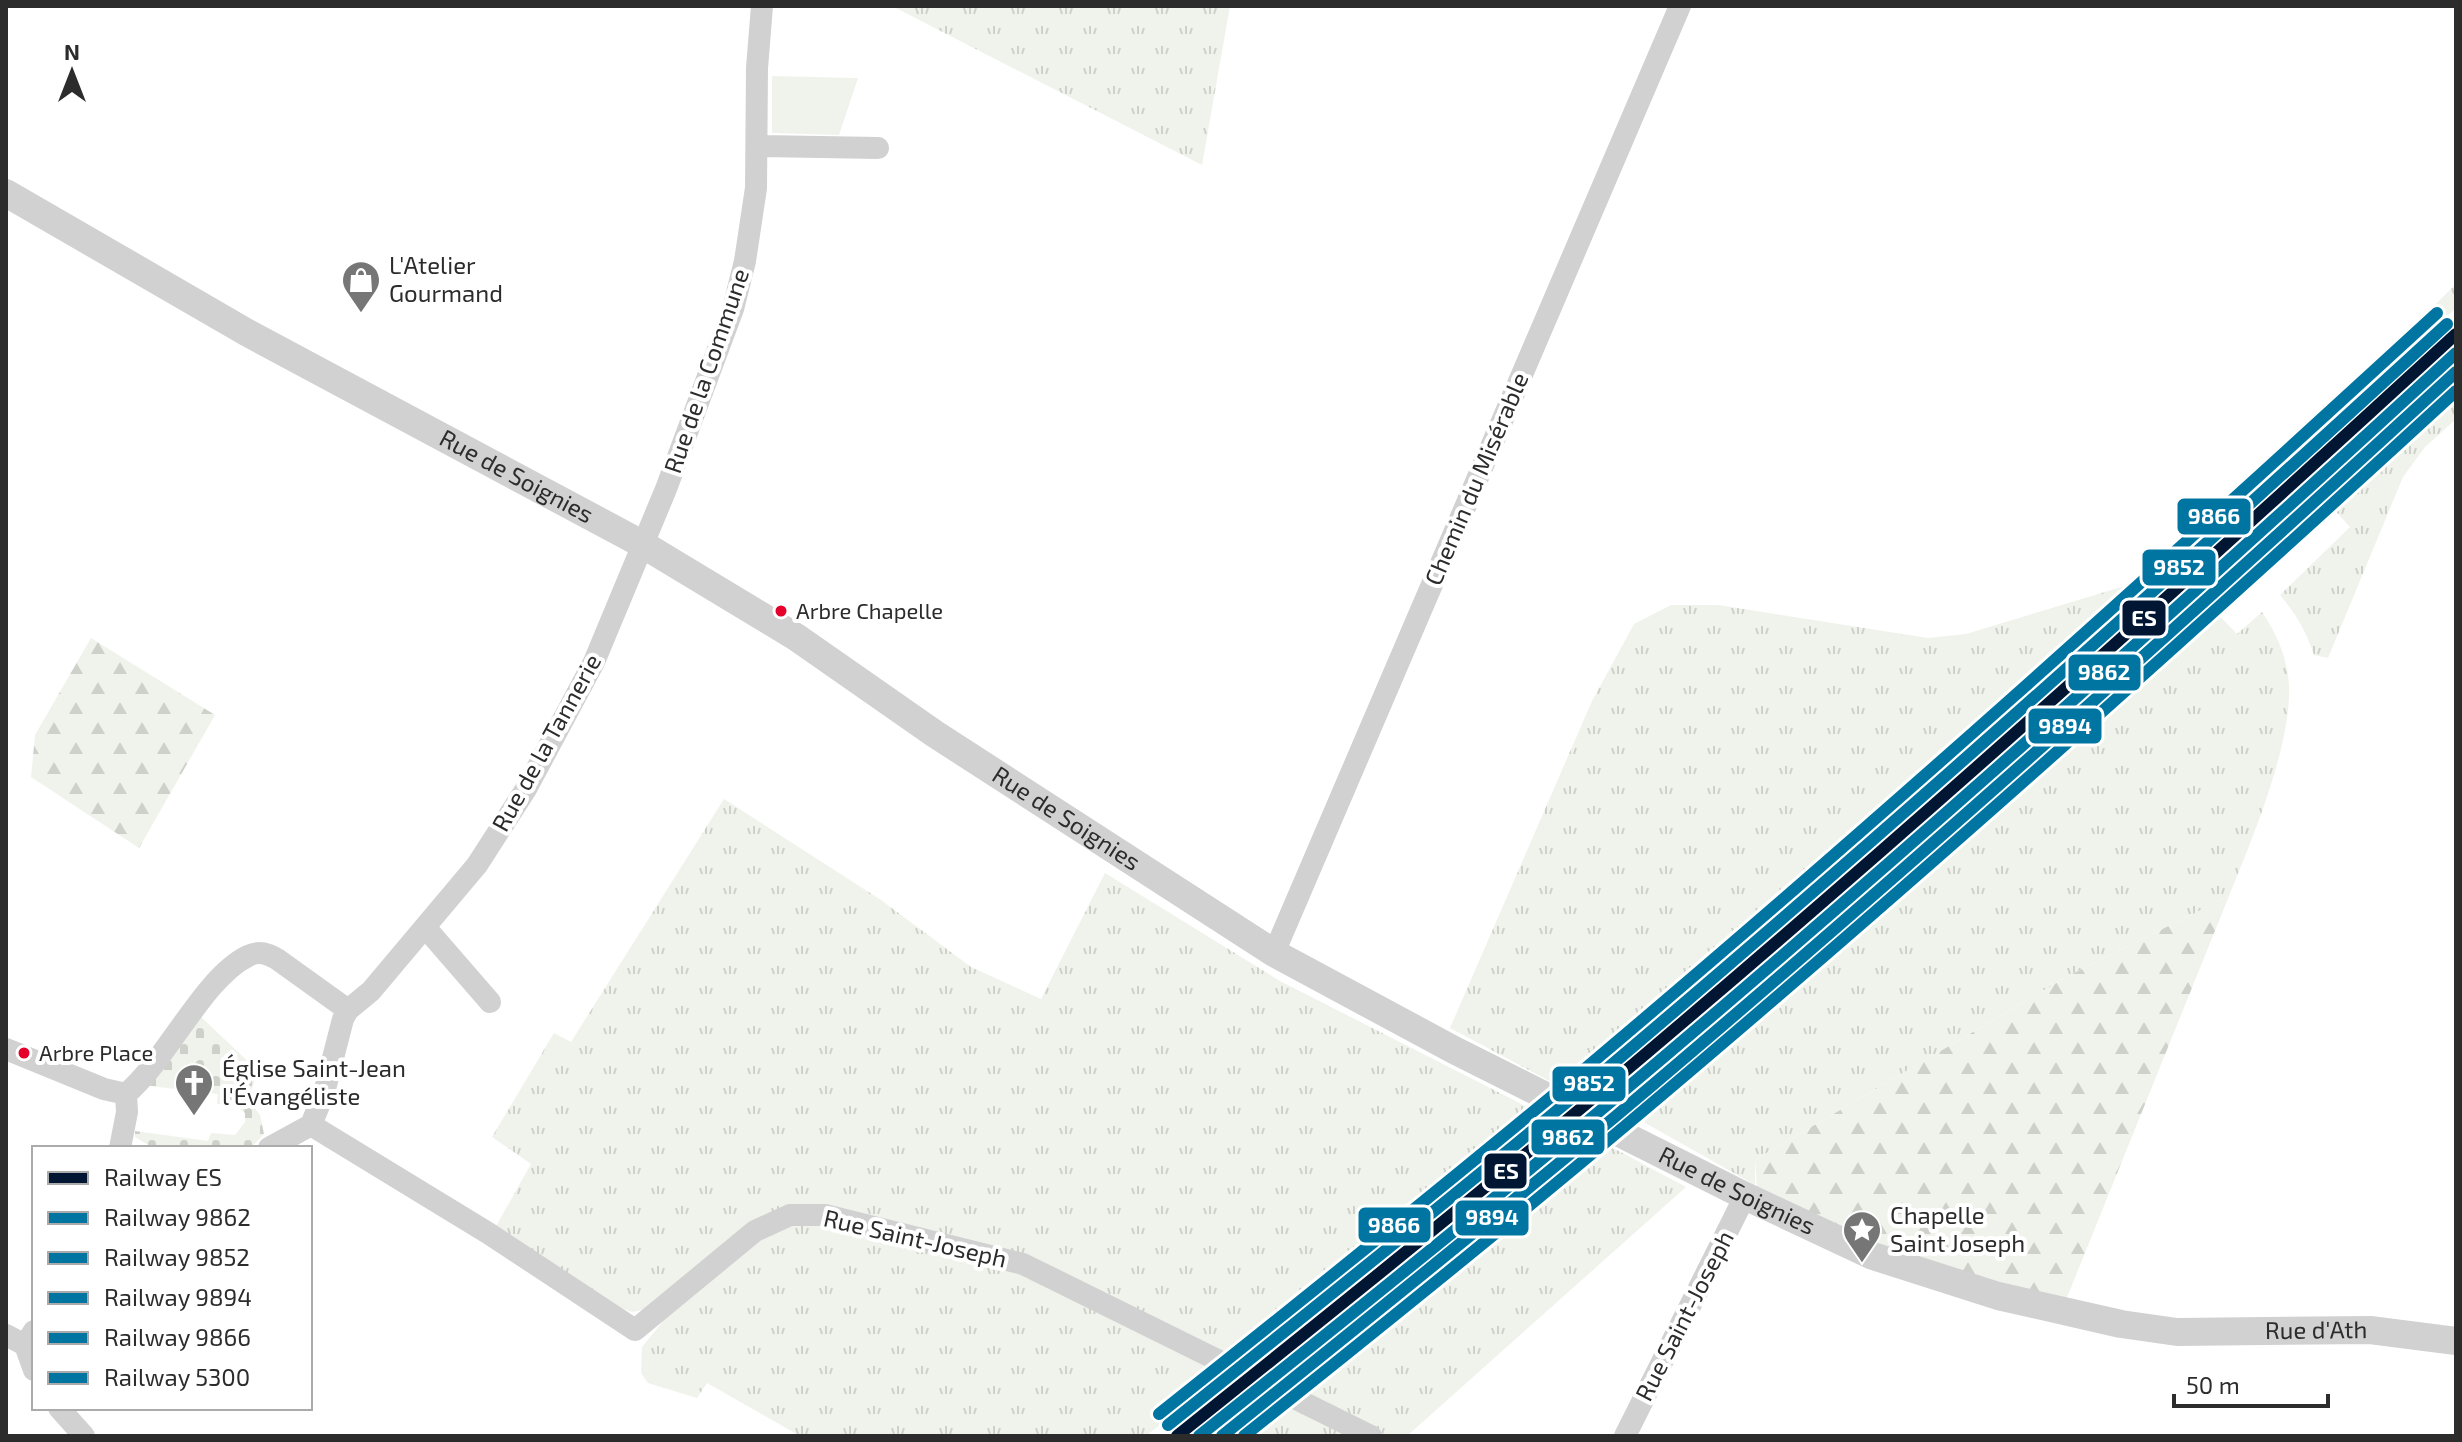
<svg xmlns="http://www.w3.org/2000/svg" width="2462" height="1442" font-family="'Exo 2',sans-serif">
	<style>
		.grass { fill: url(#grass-tufts) }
		.forest { fill: url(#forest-firs) }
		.cemetery { fill: url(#cemetery-stones) }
		.park { fill: #f0f3eb }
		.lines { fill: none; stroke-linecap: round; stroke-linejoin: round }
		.minor { stroke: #d1d1d1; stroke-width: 22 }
		.tertiary { stroke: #d1d1d1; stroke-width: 28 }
		.rail-1-casing { stroke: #fff; stroke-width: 18 }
		.rail-2-casing { stroke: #fff; stroke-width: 18 }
		.rail-3-casing { stroke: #fff; stroke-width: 18 }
		.rail-4-casing { stroke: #fff; stroke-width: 18 }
		.rail-5-casing { stroke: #fff; stroke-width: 18 }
		.rail-6-casing { stroke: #fff; stroke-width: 18 }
		.rail-1 { stroke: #011633; stroke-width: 12 }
		.rail-2 { stroke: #0075a1; stroke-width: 12 }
		.rail-3 { stroke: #0075a1; stroke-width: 12 }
		.rail-4 { stroke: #0075a1; stroke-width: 12 }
		.rail-5 { stroke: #0075a1; stroke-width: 12 }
		.rail-6 { stroke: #0075a1; stroke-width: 12 }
		.bus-dot { fill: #e4002b; stroke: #fff; stroke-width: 3 }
		.labels { text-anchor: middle; stroke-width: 8; stroke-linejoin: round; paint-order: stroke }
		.bus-label { font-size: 22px; fill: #2c2c2c; stroke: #fff; text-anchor: start }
		.poi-label { font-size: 24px; fill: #2c2c2c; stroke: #fff; text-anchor: start }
		.street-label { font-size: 24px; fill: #2c2c2c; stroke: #fff }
		.line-badge { stroke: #fff; stroke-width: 3 }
		.badge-label { font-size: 22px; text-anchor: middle; font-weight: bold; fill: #fff }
	</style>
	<defs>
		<pattern id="grass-tufts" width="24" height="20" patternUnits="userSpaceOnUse" patternTransform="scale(2)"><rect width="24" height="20" fill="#f0f3eb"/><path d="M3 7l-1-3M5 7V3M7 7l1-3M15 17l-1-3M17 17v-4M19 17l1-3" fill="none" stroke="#ced0ca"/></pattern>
		<pattern id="forest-firs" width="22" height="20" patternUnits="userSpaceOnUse" patternTransform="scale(2)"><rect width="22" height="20" fill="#f0f3eb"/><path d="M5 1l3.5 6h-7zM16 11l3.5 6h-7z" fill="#ced0ca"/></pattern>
		<pattern id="cemetery-stones" width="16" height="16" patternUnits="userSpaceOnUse" patternTransform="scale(2)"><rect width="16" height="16" fill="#f0f3eb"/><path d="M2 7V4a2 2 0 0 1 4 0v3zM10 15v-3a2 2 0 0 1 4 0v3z" fill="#ced0ca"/></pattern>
	</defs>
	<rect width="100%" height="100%" fill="#fff"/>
	<path class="grass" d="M 892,6 L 1230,6 L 1202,165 L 929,25 Z
		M 2456,284 L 2456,308 L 2377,384 L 2141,599 L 1566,1090 L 1450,1028 L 1592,701 L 1634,624 L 1671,605 L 1718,605 L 1928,638 L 1966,634 L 2128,585 L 2156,571 L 2203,533 Z
		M 2456,387 L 2456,419 L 2425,447 L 2403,477 L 2328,658 L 2314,655 C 2306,631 2296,614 2280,595 L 2350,527 L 2331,506 Z
		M 2210,606 L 2237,634 L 2262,612 C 2277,634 2288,659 2289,687 C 2291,747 2252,839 2229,896 L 2070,975 L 1755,1160 L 1755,1185 L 1631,1115 L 1679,1074 L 1739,1035 Z
		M 724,799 L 881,900 L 971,967 L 1041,999 L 1105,873 L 1280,981 L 1539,1113 L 1237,1364 L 1040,1262 L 797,1205 L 648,1309 L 632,1312 L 615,1306 L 495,1228 L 531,1164 L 492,1137 L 554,1033 L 571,1042 Z
		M 1600,1141 L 1686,1187 L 1407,1436 L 1387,1436 L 1297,1390 Z
		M 814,1220 L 1007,1266 L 1225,1373 L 1146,1436 L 800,1436 L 707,1383 L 697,1398 L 648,1383 L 641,1373 L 642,1347 L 664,1320 L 769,1231 Z
		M 1284,1402 L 1357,1436 L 1241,1436 Z"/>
	<path class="forest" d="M 91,638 L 215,715 L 139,848 L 31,777 L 35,735 Z
		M 2229,896 L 2066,1300 L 1991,1283 L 1874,1246 L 1757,1189 L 1755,1160 L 2070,975 Z"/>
	<path class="cemetery" d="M 199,1015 L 258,1071 L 248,1100 L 260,1115 L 264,1134 L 251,1148 L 153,1148 L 135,1137 L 135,1131 L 208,1141 L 211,1133 L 235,1135 L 245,1122 L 245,1113 L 236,1106 L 217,1104 L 218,1094 L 150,1086 Z"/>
	<path class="park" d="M 772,76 L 858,78 L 839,135 L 772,133 Z"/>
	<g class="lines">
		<path class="minor" d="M 757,146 L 878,148
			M 425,927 L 490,1002
			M 1274,953 L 1680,6
			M 6,1049 L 104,1089 L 126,1094
			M 126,1094 C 167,1060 203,978 248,956 C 259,950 268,954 277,959 L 348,1010
			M 311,1125 L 488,1233 L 635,1330 L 755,1231 L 790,1215 L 825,1215 L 1023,1264 L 1371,1436
			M 120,1148 L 127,1112 L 126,1094
			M 269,1148 L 311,1125 L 324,1093 L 343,1019 L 348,1010 L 371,991 L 477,865 L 526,789 L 594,662 L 666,489 L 733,309 L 745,261 L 756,188 L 757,68 L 762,6
			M 34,1331 L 25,1345 L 34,1370
			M 6,1335 L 25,1345
			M 59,1408 L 84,1436
			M 1625,1436 L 1745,1196"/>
		<path class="tertiary" id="s1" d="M 6,193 L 246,332 L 642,544 L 796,637 L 935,734 L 1274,953 L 1454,1050 L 1745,1196 L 1873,1256 L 1998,1296 L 2121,1324 L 2177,1332 L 2370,1330 L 2456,1341"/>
		<defs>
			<path id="rail-1" d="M 1177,1436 C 1318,1323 1460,1210 1598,1094 C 1891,848 2175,592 2456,334"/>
			<path id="rail-2" d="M 1199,1436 C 1336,1327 1473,1217 1607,1105 C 1896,862 2178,609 2456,353"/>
			<path id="rail-3" d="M 1168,1425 C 1309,1312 1451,1199 1590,1083 C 1882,837 2166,582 2447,324"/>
			<path id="rail-4" d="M 1222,1436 C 1354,1330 1486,1224 1616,1116 C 1902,875 2181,625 2456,372"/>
			<path id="rail-5" d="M 1159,1414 C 1301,1301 1442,1188 1581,1072 C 1872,827 2156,571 2437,313"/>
			<path id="rail-6" d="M 1244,1436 C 1372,1334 1499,1232 1625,1126 C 1908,888 2184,641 2456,391"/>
		</defs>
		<use href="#rail-1" class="rail-1-casing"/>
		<use href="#rail-2" class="rail-2-casing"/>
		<use href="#rail-3" class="rail-3-casing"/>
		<use href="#rail-4" class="rail-4-casing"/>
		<use href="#rail-5" class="rail-5-casing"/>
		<use href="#rail-6" class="rail-6-casing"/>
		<use href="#rail-1" class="rail-1"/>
		<use href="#rail-2" class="rail-2"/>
		<use href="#rail-3" class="rail-3"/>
		<use href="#rail-4" class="rail-4"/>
		<use href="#rail-5" class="rail-5"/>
		<use href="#rail-6" class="rail-6"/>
	</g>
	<defs>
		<symbol id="shop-pin" viewBox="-11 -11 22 30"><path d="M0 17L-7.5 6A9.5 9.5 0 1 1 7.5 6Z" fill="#767676" stroke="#fff"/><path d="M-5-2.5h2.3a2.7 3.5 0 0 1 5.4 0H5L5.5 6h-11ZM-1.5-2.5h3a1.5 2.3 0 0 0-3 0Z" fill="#fff"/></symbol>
		<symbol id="church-pin" viewBox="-11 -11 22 30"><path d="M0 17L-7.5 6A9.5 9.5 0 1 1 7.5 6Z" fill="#767676" stroke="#fff"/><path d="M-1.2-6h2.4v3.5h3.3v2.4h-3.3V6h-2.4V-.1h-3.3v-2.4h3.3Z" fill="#fff"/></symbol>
		<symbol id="sight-pin" viewBox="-11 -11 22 30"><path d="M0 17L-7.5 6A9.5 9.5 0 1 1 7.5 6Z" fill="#767676" stroke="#fff"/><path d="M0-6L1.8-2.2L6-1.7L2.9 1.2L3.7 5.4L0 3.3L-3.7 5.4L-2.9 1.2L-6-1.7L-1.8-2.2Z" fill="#fff"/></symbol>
	</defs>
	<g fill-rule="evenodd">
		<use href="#shop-pin" x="339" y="258" width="44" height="60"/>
		<use href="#church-pin" x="172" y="1061" width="44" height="60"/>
		<use href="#sight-pin" x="1840" y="1208" width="44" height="60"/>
	</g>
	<g class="bus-dot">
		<circle cx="781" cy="611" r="7"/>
		<circle cx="24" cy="1053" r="7"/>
	</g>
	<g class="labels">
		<g class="bus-label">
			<text x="796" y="619">Arbre Chapelle</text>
			<text x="39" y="1061">Arbre Place</text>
		</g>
		<g class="poi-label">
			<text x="389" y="274">L'Atelier<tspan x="389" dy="28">Gourmand</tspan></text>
			<text x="222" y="1077">Église Saint-Jean<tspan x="222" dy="28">l'Évangéliste</tspan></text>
			<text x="1890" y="1224">Chapelle<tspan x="1890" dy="28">Saint Joseph</tspan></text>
		</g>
		<g class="street-label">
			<text transform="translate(707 371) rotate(-71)" y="8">Rue de la Commune</text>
			<text dy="8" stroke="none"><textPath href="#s1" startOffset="584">Rue de Soignies</textPath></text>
			<text transform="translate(1477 479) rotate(-67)" y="8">Chemin du Misérable</text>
			<text transform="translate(547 743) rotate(-61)" y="8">Rue de la Tannerie</text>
			<text dy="8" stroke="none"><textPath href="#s1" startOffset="1232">Rue de Soignies</textPath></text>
			<text dy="8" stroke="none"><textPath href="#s1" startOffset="2000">Rue de Soignies</textPath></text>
			<text transform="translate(915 1239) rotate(13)" y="8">Rue Saint-Joseph</text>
			<text transform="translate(1685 1316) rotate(-63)" y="8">Rue Saint-Joseph</text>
			<text dy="8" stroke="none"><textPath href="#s1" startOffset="2604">Rue d'Ath</textPath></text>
		</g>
	</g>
	<g class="line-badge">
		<rect x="2176" y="497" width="76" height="39" rx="8" fill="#0075a1"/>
		<rect x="2141" y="548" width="76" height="39" rx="8" fill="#0075a1"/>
		<rect x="2121" y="599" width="46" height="38" rx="8" fill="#011633"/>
		<rect x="2067" y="653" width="75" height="39" rx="8" fill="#0075a1"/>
		<rect x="2027" y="707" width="76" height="38" rx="8" fill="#0075a1"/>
		<rect x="1551" y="1065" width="76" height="38" rx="8" fill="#0075a1"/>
		<rect x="1530" y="1118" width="76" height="38" rx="8" fill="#0075a1"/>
		<rect x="1483" y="1152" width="45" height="38" rx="8" fill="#011633"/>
		<rect x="1454" y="1199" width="76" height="38" rx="8" fill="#0075a1"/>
		<rect x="1357" y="1206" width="75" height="38" rx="8" fill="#0075a1"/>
	</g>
	<g class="badge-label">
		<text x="2214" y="524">9866</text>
		<text x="2179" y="575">9852</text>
		<text x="2144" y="626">ES</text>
		<text x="2104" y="680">9862</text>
		<text x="2065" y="734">9894</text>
		<text x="1589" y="1091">9852</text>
		<text x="1568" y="1145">9862</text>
		<text x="1506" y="1179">ES</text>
		<text x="1492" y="1225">9894</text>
		<text x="1394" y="1233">9866</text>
	</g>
	<rect width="2462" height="1442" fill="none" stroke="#2c2c2c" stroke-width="16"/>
	<rect x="32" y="1146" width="280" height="264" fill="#ffffff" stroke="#ababab" stroke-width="2"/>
	<rect x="48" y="1172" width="40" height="12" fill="#011633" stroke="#ababab" stroke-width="2"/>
	<text x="104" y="1186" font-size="24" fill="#2c2c2c">Railway ES</text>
	<rect x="48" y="1212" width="40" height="12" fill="#0075a1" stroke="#ababab" stroke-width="2"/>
	<text x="104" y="1226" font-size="24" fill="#2c2c2c">Railway 9862</text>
	<rect x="48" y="1252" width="40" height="12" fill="#0075a1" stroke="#ababab" stroke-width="2"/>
	<text x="104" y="1266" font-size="24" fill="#2c2c2c">Railway 9852</text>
	<rect x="48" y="1292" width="40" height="12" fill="#0075a1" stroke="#ababab" stroke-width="2"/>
	<text x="104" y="1306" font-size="24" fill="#2c2c2c">Railway 9894</text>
	<rect x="48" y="1332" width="40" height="12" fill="#0075a1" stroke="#ababab" stroke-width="2"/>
	<text x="104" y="1346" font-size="24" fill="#2c2c2c">Railway 9866</text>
	<rect x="48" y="1372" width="40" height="12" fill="#0075a1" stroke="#ababab" stroke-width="2"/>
	<text x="104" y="1386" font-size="24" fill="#2c2c2c">Railway 5300</text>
	<g transform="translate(72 72)" stroke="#ffffff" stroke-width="6" paint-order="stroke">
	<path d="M0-6L14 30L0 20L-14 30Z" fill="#2c2c2c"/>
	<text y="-12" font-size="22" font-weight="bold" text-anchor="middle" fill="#2c2c2c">N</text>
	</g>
	<path d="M2174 1394v12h154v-12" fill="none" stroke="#2c2c2c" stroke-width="4"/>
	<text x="2186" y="1394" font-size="24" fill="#2c2c2c" stroke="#ffffff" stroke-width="6" paint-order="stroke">50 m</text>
</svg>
